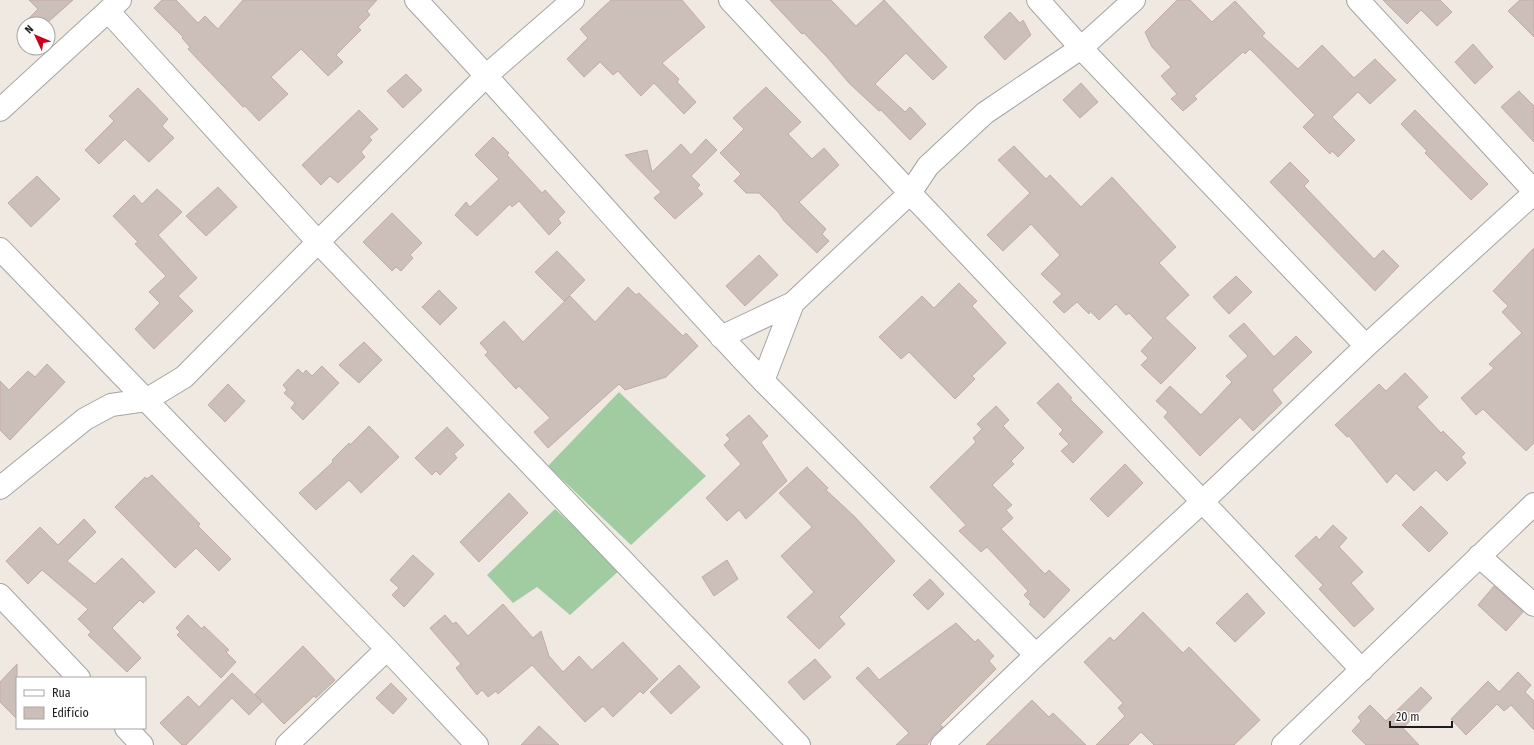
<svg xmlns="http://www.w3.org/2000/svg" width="1534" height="745" font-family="'Fira Sans Condensed',sans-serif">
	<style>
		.cemetery { fill: #a1cba1 }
		.building { fill: #ccbeb8; stroke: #c2aca3 }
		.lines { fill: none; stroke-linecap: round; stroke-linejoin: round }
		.minor-casing { stroke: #a4a4a4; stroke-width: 24 }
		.minor { stroke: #fff; stroke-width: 22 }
	</style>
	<rect width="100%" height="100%" fill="#efe9e2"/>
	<path class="cemetery" d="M 619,392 L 706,476 L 631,545 L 548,466 Z
		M 555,509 L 621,569 L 570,615 L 537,587 L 513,603 L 487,575 Z"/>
	<path class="building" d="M 29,0 L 73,0 L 46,24 L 23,24 L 38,9 Z
		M 162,0 L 176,0 L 198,23 L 205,16 L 218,29 L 243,0 L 377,0 L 367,11 L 370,15 L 358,27 L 361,30 L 336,55 L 343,62 L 328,76 L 301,49 L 271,77 L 288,94 L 259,121 L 245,106 L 243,107 L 188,49 L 190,47 L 182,38 L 183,37 L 154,8 Z
		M 611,0 L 682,0 L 705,27 L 662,63 L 679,79 L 677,82 L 696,102 L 684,114 L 654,83 L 641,96 L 618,71 L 613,75 L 600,62 L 584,77 L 567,59 L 588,38 L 580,29 Z
		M 770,0 L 831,0 L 856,26 L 884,0 L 947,67 L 933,80 L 906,53 L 875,84 L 905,112 L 910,107 L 926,124 L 910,140 L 881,110 L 879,111 L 849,83 L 827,57 L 804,33 L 802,34 Z
		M 1177,0 L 1190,0 L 1212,22 L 1235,1 L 1265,33 L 1262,36 L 1298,69 L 1322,45 L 1354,78 L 1375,59 L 1396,80 L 1370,104 L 1358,92 L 1332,117 L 1355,140 L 1338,157 L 1332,151 L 1330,154 L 1303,127 L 1315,115 L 1250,49 L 1245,54 L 1243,52 L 1194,96 L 1197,99 L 1183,111 L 1171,99 L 1177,94 L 1161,76 L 1171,67 L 1152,47 L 1145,32 Z
		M 1383,0 L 1440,0 L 1452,12 L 1437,26 L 1421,10 L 1407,24 Z
		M 1520,0 L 1534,0 L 1534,37 L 1508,11 Z
		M 1010,12 L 1020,23 L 1023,20 L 1031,35 L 1005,60 L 984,37 Z
		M 1473,44 L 1493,67 L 1475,84 L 1455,62 Z
		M 406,74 L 422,90 L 403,108 L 387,91 Z
		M 1081,83 L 1098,102 L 1080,118 L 1063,100 Z
		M 766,87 L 801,122 L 788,134 L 812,159 L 824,148 L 839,165 L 799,202 L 826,229 L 822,234 L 829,241 L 817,253 L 784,221 L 779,213 L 759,193 L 746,193 L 734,181 L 741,174 L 720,153 L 744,129 L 733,118 Z
		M 138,88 L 168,119 L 162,126 L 174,138 L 149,162 L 125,139 L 99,164 L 85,150 L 114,121 L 109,116 Z
		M 1519,91 L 1534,106 L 1534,142 L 1501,107 Z
		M 359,110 L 378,129 L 369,137 L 372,140 L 361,152 L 365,157 L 338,183 L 330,176 L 321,185 L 302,165 Z
		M 1415,110 L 1488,184 L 1471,200 L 1425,153 L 1427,151 L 1401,124 Z
		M 493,137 L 509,153 L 507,155 L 542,193 L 545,190 L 565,212 L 558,219 L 561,223 L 549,235 L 519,201 L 512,207 L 510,204 L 477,236 L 455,215 L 466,202 L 470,207 L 499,179 L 475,155 Z
		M 706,139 L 717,150 L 691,176 L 700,185 L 697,188 L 703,194 L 675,219 L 654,198 L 661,192 L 625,155 L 647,150 L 652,172 L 681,144 L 691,155 Z
		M 1014,146 L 1046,179 L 1050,175 L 1081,207 L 1112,177 L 1176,247 L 1159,263 L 1189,295 L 1165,318 L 1196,348 L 1161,384 L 1141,365 L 1148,358 L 1141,351 L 1153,338 L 1129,313 L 1126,315 L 1116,304 L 1099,320 L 1090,311 L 1089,314 L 1077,302 L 1064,313 L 1053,302 L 1062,294 L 1041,274 L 1060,255 L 1031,224 L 1003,251 L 987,235 L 1030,193 L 998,160 Z
		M 1290,162 L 1309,181 L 1304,186 L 1374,259 L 1383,250 L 1399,266 L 1375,291 L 1270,182 Z
		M 37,176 L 60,199 L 31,227 L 8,203 Z
		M 218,187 L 237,207 L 206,236 L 186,216 Z
		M 157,189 L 182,212 L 158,235 L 197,278 L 178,296 L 193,311 L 154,349 L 135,329 L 160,303 L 149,292 L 166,276 L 135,244 L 138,242 L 113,216 L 134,195 L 142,204 Z
		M 392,213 L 422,243 L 410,255 L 413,258 L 401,271 L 396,267 L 392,271 L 363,242 Z
		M 1534,248 L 1534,443 L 1526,451 L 1483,409 L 1476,415 L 1461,398 L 1494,368 L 1489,364 L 1522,333 L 1502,312 L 1508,306 L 1493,291 Z
		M 557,251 L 585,280 L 564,301 L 535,272 Z
		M 759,255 L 778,275 L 745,306 L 726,286 Z
		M 1236,276 L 1252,292 L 1229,314 L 1213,297 Z
		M 959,283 L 977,301 L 972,306 L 1006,343 L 972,376 L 975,379 L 955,399 L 909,352 L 901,359 L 879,337 L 922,296 L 934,308 Z
		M 628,287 L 636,295 L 639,293 L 683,336 L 686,333 L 698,346 L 666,377 L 625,390 L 619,384 L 548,448 L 534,432 L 550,418 L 519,386 L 516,389 L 485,355 L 488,352 L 480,343 L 504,321 L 523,342 L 570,296 L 595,322 Z
		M 439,290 L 457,308 L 440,325 L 422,307 Z
		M 1244,323 L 1274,357 L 1296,336 L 1312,352 L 1272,390 L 1282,403 L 1253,431 L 1240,417 L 1200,456 L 1164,417 L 1168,412 L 1156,401 L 1170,386 L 1201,415 L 1232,382 L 1226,376 L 1248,356 L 1229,336 Z
		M 364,342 L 382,360 L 359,383 L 339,365 Z
		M 47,364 L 65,382 L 10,440 L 0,430 L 0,381 L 9,390 L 28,371 L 35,377 Z
		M 322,366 L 339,383 L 303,420 L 291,408 L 295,403 L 284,393 L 287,390 L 283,385 L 298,369 L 303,374 L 306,370 L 312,376 Z
		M 1405,373 L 1428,397 L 1417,407 L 1441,433 L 1443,431 L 1465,453 L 1461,457 L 1466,463 L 1447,481 L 1436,470 L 1414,491 L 1396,473 L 1387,483 L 1349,436 L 1347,437 L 1335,425 L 1379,384 L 1386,391 Z
		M 1058,383 L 1072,398 L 1070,399 L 1103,432 L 1073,463 L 1061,451 L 1069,444 L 1059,434 L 1063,430 L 1037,403 Z
		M 228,384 L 245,401 L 225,422 L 208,405 Z
		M 996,406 L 1009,420 L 1003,426 L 1024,448 L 1011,461 L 1014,464 L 992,485 L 1012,505 L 1006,510 L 1013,518 L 1001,529 L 1045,574 L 1049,570 L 1070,590 L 1044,618 L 1029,604 L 1031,602 L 1024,595 L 1028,591 L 987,547 L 981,552 L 959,531 L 966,525 L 930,487 L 976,442 L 973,438 L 982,429 L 977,424 Z
		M 749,415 L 768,436 L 761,442 L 787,481 L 746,519 L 739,510 L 727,521 L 706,498 L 741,464 L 724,445 L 730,439 L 726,435 Z
		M 369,426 L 399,457 L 361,493 L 349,480 L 316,510 L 299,493 L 333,462 L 332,460 L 349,443 L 350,445 Z
		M 447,427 L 464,445 L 454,454 L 457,458 L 440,475 L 436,471 L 432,475 L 415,458 Z
		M 1125,464 L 1143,483 L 1108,517 L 1090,499 Z
		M 807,467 L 828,488 L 826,490 L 855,517 L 895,561 L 839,617 L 845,624 L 819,649 L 787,617 L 814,592 L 781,556 L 812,527 L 779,493 Z
		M 152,475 L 200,524 L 198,526 L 231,559 L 219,571 L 196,548 L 175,568 L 115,507 L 145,477 L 147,479 Z
		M 509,493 L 528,513 L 479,562 L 460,542 Z
		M 1421,506 L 1448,533 L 1429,552 L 1402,525 Z
		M 84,519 L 96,532 L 67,561 L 95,584 L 122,558 L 155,592 L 143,603 L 140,600 L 112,628 L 141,658 L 127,672 L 88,635 L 91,632 L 78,619 L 88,609 L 42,570 L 28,584 L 6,561 L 40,527 L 58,545 Z
		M 1333,525 L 1347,538 L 1339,547 L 1363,572 L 1351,583 L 1374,609 L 1354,627 L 1319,589 L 1323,585 L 1295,556 L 1316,536 L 1319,540 Z
		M 413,555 L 434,574 L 404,607 L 392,595 L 399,588 L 390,580 Z
		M 727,560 L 738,579 L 714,596 L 702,577 Z
		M 930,579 L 944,594 L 928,610 L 913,595 Z
		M 1494,586 L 1523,612 L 1506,631 L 1478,605 Z
		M 1247,593 L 1265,613 L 1235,642 L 1216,623 Z
		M 503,604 L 533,638 L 541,631 L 549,656 L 563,672 L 579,656 L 592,670 L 623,642 L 658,679 L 643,694 L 640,691 L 613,717 L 603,706 L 585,722 L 532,665 L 498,694 L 496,691 L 488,697 L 482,690 L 477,695 L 456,668 L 461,664 L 430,628 L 445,615 L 453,624 L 456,622 L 468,636 Z
		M 1143,612 L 1183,653 L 1189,647 L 1260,720 L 1234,745 L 1154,745 L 1141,732 L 1128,745 L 1096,745 L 1125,716 L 1118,708 L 1123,703 L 1084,662 L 1110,637 L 1114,641 Z
		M 188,615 L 202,629 L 204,626 L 229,650 L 226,652 L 236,662 L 221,678 L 177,635 L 180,632 L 176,628 Z
		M 956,623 L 975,642 L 978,639 L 994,656 L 989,661 L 996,669 L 940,725 L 943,727 L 933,736 L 927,745 L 896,745 L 909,733 L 856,678 L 868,667 L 879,680 Z
		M 303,646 L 335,680 L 316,698 L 314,696 L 284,724 L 255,694 Z
		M 815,659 L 831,677 L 804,700 L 788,682 Z
		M 17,664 L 17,719 L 0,702 L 0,682 Z
		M 679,665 L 700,687 L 671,714 L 650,692 Z
		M 1518,672 L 1531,685 L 1525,692 L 1534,701 L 1534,730 L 1511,705 L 1504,711 L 1497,704 L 1466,735 L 1451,719 L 1488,681 L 1499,692 Z
		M 232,673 L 262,702 L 249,715 L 232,698 L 186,745 L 182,745 L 160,723 L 188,696 L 199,707 Z
		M 391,683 L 407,699 L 393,714 L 376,698 Z
		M 1421,687 L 1432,698 L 1403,728 L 1419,745 L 1366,745 L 1352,731 L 1361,721 L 1358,717 L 1370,705 L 1386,721 Z
		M 1032,700 L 1049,717 L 1053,713 L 1086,745 L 986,745 Z
		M 539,726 L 559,745 L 521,745 Z"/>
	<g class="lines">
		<defs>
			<path id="minor" d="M 416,0 C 534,125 645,257 763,381 L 1036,655
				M 730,0 L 910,193 L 1362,670
				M 1038,0 L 1081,48 L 1366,346
				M 1358,0 L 1534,191
				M 108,11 L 318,242 L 799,745
				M 0,110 L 120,0
				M 0,249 L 387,649 L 477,745
				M 721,337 L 793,303 L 910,193 L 928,166 L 985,113 L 1081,48 L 1134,0
				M 763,381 L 793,303
				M 0,488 L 85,419 L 111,405 L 146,400 L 184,377 L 318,242 L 487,75 L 573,0
				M 1479,556 L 1534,605
				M 0,595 L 79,678
				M 126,728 L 142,745
				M 287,745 L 387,649
				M 942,745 L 1036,655 L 1202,502 L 1366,346 L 1534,193
				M 1283,745 L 1534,504"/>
		</defs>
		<use href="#minor" class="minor-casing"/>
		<use href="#minor" class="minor"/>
	</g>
	<rect x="16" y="677" width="130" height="52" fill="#ffffff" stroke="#a5a5a5"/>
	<rect x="24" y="690" width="20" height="6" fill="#ffffff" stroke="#a5a5a5"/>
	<text x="52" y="697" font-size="12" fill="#1d1d1d">Rua</text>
	<rect x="24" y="707" width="20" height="12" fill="#ccbeb8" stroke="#a5a5a5"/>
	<text x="52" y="717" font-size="12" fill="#1d1d1d">Edifício</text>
	<g transform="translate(36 36) rotate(314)"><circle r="19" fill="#ffffff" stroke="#a5a5a5"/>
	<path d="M0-3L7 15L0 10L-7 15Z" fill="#ca001f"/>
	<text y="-6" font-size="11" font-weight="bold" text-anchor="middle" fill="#1d1d1d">N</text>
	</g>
	<path d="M1390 721v6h62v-6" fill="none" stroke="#1d1d1d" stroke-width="2"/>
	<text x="1396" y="721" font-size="12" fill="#1d1d1d" stroke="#ffffff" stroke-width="3" paint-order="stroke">20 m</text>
</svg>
